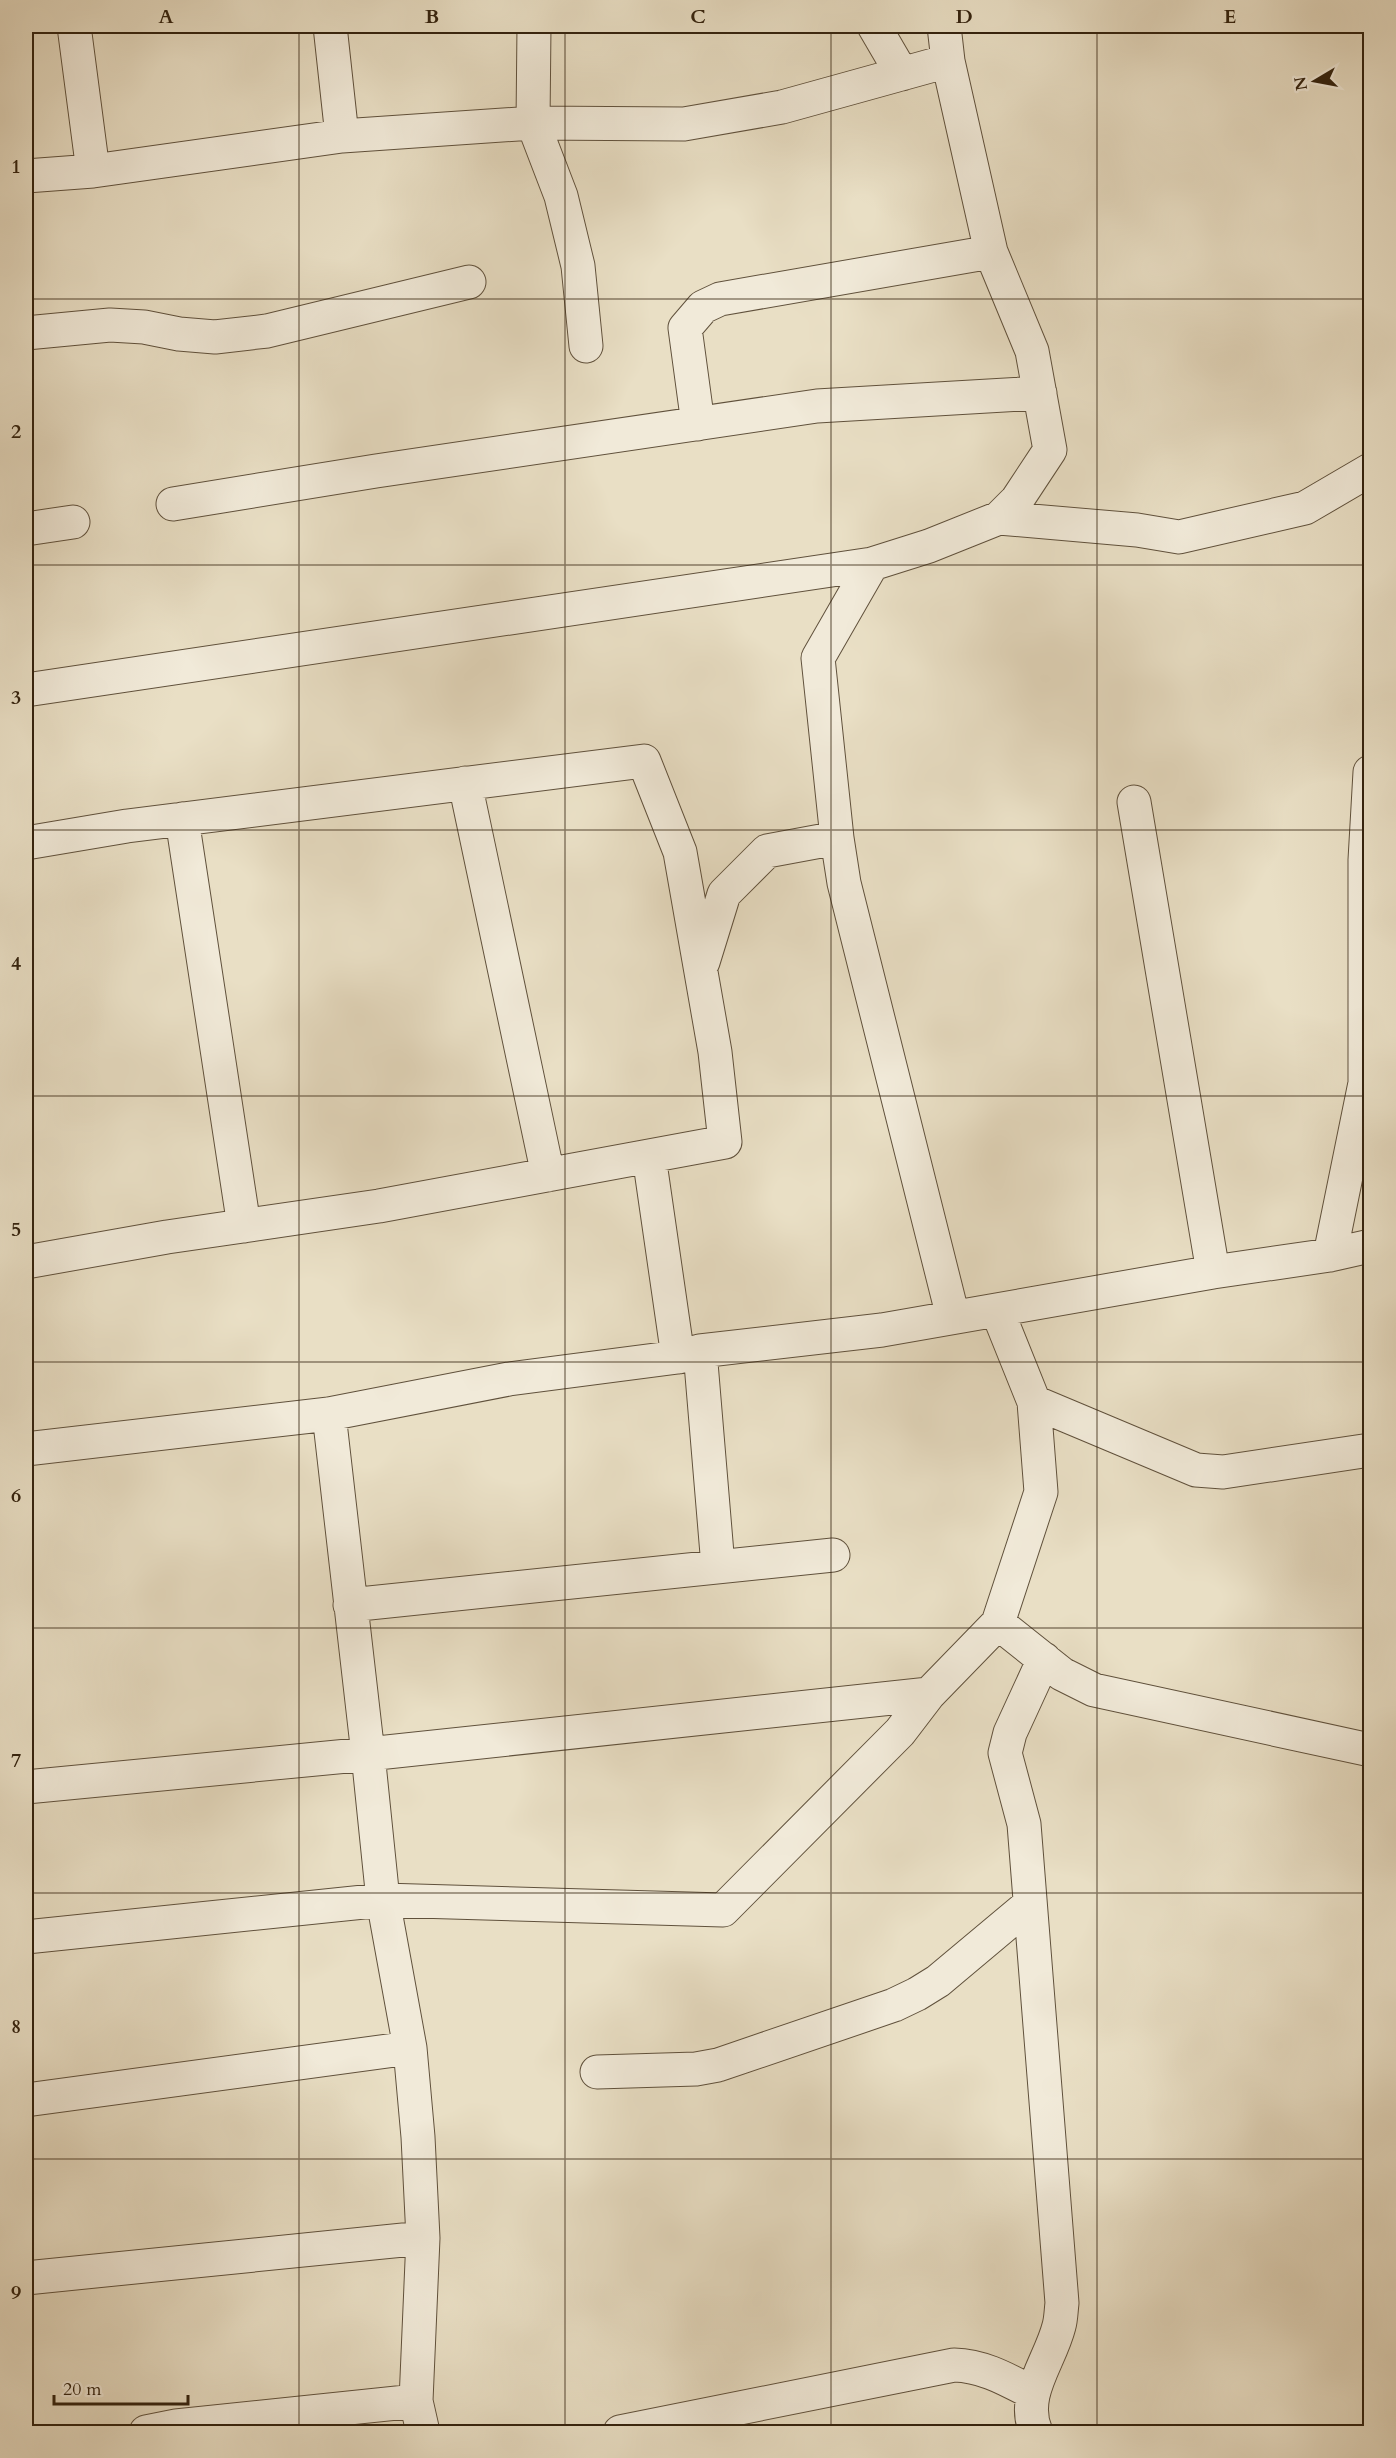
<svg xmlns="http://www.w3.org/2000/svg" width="1396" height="2458" font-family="Cardo,serif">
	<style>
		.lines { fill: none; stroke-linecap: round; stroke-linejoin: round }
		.minor-casing { stroke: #60513c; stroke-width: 35 }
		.minor { stroke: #f1ead9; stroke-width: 33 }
		.grid { fill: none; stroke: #33220e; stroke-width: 1.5; stroke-opacity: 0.55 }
		.neatline { fill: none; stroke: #33220e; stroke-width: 2 }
		.grid-label { font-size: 20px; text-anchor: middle; font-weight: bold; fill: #33220e }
	</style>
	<rect width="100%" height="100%" fill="#e9dfc5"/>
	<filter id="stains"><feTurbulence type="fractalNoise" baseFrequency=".00333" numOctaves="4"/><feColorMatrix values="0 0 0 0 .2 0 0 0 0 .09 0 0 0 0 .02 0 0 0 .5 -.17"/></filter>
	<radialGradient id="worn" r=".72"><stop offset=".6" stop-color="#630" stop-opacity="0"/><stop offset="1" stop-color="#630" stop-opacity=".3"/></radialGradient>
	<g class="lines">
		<defs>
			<path id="minor" d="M 74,26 L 93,171
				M 330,26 L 342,136
				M 534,26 L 533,123 L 561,196 L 578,266 L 586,346
				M 874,26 L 902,74
				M 26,176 L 93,171 L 342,136 L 533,123 L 684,124 L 782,107 L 948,61
				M 26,333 L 110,325 L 144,327 L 179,334 L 215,337 L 267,331 L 469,282
				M 698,424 L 685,328 L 703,307 L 720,299 L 991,252
				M 173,504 L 376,471 L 817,406 L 1040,393
				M 999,518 L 1137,530 L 1179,537 L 1305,508 L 1370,470
				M 26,529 L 73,522
				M 872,564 L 818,658 L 837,838 L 844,883 L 953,1317
				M 26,690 L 872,564 L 929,546 L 999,518 L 1017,500 L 1050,450 L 1032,351 L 991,252 L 948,61 L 944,26
				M 465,783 L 548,1175
				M 1134,802 L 1213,1272
				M 182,819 L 244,1226
				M 26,843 L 127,826 L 644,761 L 680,852 L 715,1052 L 725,1142 L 379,1206 L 167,1237 L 26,1262
				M 703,962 L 724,894 L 767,851 L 837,838
				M 649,1156 L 678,1357
				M 1330,1255 L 1365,1083 L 1365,860 L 1370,772
				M 700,1351 L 718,1566
				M 1034,1402 L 1196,1470 L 1223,1472 L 1370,1450
				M 329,1414 L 368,1754 L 383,1900 L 410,2048 L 418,2137 L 423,2238 L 416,2401 L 423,2432
				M 26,1449 L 329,1414 L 509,1379 L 678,1357 L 700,1351 L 882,1330 L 1213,1272 L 1330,1255 L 1370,1246
				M 350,1605 L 833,1555
				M 998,1623 L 1062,1674 L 1094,1690 L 1370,1750
				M 26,1787 L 368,1754 L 929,1694
				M 26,1937 L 383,1900 L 723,1910 L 900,1732 L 929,1694 L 998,1623 L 1041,1492 L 1034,1402 L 997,1310
				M 597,2072 L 696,2069 L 718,2065 L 894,2005 L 917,1994 L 938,1981 L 1030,1904
				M 26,2100 L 410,2048
				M 26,2278 L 423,2238
				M 146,2432 L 176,2426 L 416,2401
				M 620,2432 L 954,2365 C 984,2366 1006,2379 1033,2393
				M 1036,2432 C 1020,2395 1050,2362 1059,2326 C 1061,2319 1061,2311 1062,2303 L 1024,1824 L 1005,1753 L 1010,1733 L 1044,1659"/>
		</defs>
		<use href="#minor" class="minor-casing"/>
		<use href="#minor" class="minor"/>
	</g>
	<path class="grid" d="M 299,26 L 299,2432M 565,26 L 565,2432M 831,26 L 831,2432M 1097,26 L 1097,2432M 26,299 L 1370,299M 26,565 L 1370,565M 26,830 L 1370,830M 26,1096 L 1370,1096M 26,1362 L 1370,1362M 26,1628 L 1370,1628M 26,1893 L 1370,1893M 26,2159 L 1370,2159"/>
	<rect width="1396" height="2458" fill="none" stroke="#e9dfc5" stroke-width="66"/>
	<g transform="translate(1315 81) rotate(260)" stroke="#f1ead9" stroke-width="4.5" paint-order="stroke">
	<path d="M0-4.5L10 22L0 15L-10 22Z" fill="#33220e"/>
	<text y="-9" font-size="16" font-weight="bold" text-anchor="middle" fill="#33220e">N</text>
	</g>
	<path d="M54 2395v9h134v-9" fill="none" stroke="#33220e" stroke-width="3"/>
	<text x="63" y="2395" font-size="18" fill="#33220e" stroke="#f1ead9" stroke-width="4.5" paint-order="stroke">20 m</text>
	<rect x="33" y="33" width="1330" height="2392" class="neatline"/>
	<g class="grid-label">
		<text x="166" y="23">A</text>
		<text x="432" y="23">B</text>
		<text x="698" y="23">C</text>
		<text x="964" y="23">D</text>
		<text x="1230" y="23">E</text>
		<text x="16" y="173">1</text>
		<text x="16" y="438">2</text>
		<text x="16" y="704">3</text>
		<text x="16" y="970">4</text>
		<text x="16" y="1236">5</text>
		<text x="16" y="1502">6</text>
		<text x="16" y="1767">7</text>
		<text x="16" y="2033">8</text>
		<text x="16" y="2299">9</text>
	</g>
	<rect width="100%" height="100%" filter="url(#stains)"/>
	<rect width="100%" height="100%" fill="url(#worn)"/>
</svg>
